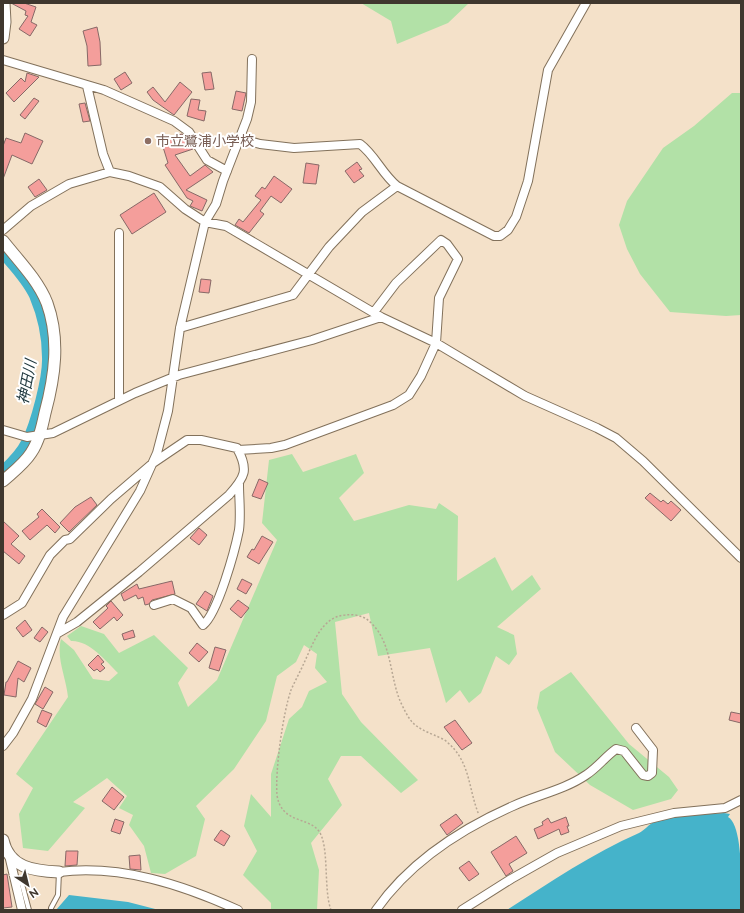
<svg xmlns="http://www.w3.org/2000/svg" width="744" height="913" font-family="Raleway,'Noto Sans JP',sans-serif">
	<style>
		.green { fill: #b2e1a7 }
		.water { fill: #45b3ca }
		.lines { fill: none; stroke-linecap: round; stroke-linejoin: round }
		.river { stroke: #45b3ca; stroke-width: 14 }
		.building { fill: #f49e9b; stroke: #876967 }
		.service-casing { stroke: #82715b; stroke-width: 6 }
		.minor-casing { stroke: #82715b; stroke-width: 10 }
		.secondary-casing { stroke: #82715b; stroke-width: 13 }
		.path { stroke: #b7a794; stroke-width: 1.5; stroke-dasharray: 2 2; stroke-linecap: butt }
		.service { stroke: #fff; stroke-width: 4 }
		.minor { stroke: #fff; stroke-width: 8 }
		.secondary { stroke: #fff; stroke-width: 11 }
		.education-dot { fill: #8d6e63; stroke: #fff; stroke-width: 1.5 }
		.labels { text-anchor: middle; stroke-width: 4; stroke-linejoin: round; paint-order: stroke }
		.education-label { font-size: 14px; fill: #785e54; stroke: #fff; text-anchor: start }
		.water-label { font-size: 15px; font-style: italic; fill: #21393f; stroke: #fff }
	</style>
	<rect width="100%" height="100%" fill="#f4e1c9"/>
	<path class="green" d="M 361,3 L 469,3 L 448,23 L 397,44 L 391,21 Z
		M 732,93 L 741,93 L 741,315 L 726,316 L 670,312 L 640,274 L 627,249 L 619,225 L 627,201 L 663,148 L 694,126 Z
		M 292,454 L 303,472 L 356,454 L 364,473 L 339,498 L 354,521 L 409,505 L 436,509 L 439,503 L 458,516 L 457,581 L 495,557 L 512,591 L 532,575 L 541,589 L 497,627 L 514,635 L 517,654 L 509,665 L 496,656 L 481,693 L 469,703 L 460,690 L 446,703 L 430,648 L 378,656 L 369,613 L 335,622 L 342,694 L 361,722 L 418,780 L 401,793 L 361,756 L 341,756 L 328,779 L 342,805 L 311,843 L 319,870 L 317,910 L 271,910 L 271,903 L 243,875 L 257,851 L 244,826 L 251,794 L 271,817 L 271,774 L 289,719 L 302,707 L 309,691 L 327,682 L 315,668 L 317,654 L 304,645 L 296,662 L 277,676 L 266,721 L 234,769 L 196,806 L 205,819 L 196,856 L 165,874 L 151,873 L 144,846 L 129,825 L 133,815 L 119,808 L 127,796 L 107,778 L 73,802 L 85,808 L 48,851 L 23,848 L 19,814 L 33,788 L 16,774 L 68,697 C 66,677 56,658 61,639 L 74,650 L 93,679 L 109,681 L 118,673 C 106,661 89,640 71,641 L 67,636 L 81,626 L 104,634 L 119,653 L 154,635 L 188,668 L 178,683 L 188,707 L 217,680 L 277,540 L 262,523 L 269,460 Z
		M 571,672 L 629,744 L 669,777 L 678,790 L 671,799 L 633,810 L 590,785 L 555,752 L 537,708 L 540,692 Z"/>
	<path class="water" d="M 724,813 L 730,814 L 728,817 C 744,826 741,890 741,910 L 507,910 C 550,882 592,854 639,833 C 645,830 649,824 654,822 C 675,813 702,815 724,813 Z
		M 69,895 L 128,902 L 159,910 L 56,910 Z"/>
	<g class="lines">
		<path class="river" d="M 3,251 C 15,265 28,278 36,295 C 44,314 49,337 49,357 C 50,378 37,425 28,443 C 22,455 13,464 3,473"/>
	</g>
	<path class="building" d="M 11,3 L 24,3 L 36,7 L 31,22 L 37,25 L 30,36 L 19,29 L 28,16 L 25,15 L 26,11 Z
		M 97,27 L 100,42 L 101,65 L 88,66 L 87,46 L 83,31 Z
		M 125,72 L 132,83 L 121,90 L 114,79 Z
		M 211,72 L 214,89 L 205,90 L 202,73 Z
		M 27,73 L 39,77 L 14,102 L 6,93 L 21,78 L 25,82 Z
		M 180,82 L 192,92 L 174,115 L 153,100 L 147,92 L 153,87 L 165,102 Z
		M 236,91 L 246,93 L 242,111 L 232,109 Z
		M 34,98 L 39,101 L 25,119 L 20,115 Z
		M 191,99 L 200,100 L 198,110 L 206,111 L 204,121 L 187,116 Z
		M 85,103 L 90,121 L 83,122 L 79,104 Z
		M 25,133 L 43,141 L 32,164 L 12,155 L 3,179 L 3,146 L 6,138 L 21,143 Z
		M 182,134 L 193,149 L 175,155 L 190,176 L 205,165 L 213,172 L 186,190 L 207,200 L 202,211 L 190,206 L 193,201 L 187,198 L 165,165 L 168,163 L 163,147 L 167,145 L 165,139 Z
		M 357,162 L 362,169 L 359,170 L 364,176 L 354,183 L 345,171 Z
		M 306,163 L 319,165 L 316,184 L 303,183 Z
		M 274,176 L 292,189 L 281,203 L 271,196 L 260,211 L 264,214 L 249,233 L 235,225 L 239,219 L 243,222 L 261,200 L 255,196 L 262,187 L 265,189 Z
		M 39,179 L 47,190 L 35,197 L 28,187 Z
		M 154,193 L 166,212 L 132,234 L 120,215 Z
		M 201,279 L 211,280 L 209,293 L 199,292 Z
		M 259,479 L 268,483 L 261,499 L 252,496 Z
		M 650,493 L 661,502 L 663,500 L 668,504 L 671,501 L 681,510 L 671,521 L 645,498 Z
		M 91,497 L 97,505 L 69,532 L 60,523 L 75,507 Z
		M 42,509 L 60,527 L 55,533 L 47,525 L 30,540 L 22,531 L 39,517 L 37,514 Z
		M 3,521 L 19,536 L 11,544 L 25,556 L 19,564 L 3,551 Z
		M 199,528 L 207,535 L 199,545 L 190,538 Z
		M 262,536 L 273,542 L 259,564 L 247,557 L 252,549 L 254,550 Z
		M 242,579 L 252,584 L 246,594 L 237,589 Z
		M 172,581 L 175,594 L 152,600 L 149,604 L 145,605 L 143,597 L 138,599 L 136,595 L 124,601 L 121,594 L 137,584 L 139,589 Z
		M 205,591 L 213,596 L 207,611 L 196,604 Z
		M 238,600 L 249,608 L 241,618 L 230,609 Z
		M 111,601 L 123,615 L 117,621 L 114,617 L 100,629 L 93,622 L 108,608 L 106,606 Z
		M 25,620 L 32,630 L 23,637 L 16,628 Z
		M 42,627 L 48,632 L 40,642 L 34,638 Z
		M 133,630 L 135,637 L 124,640 L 122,634 Z
		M 197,643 L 208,652 L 199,662 L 189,653 Z
		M 215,647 L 226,650 L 219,671 L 209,668 Z
		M 98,655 L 104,662 L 101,664 L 105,668 L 100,672 L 97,669 L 94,671 L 88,665 Z
		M 18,661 L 31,668 L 24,682 L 18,678 L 16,697 L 4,695 L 6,682 L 7,682 Z
		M 45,687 L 53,692 L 43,709 L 35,704 Z
		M 42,710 L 52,714 L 46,727 L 37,722 Z
		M 731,712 L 741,714 L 741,723 L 729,720 Z
		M 455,720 L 472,743 L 462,750 L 444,727 Z
		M 112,787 L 124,797 L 114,810 L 102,801 Z
		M 456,814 L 463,823 L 447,835 L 440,825 Z
		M 566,817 L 569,826 L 567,826 L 569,832 L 561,835 L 559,829 L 538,839 L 534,829 L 543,825 L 542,822 L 548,818 L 551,823 Z
		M 115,819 L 124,822 L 120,834 L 111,831 Z
		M 221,830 L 230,836 L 224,846 L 214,840 Z
		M 516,836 L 527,853 L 509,864 L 513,871 L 506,876 L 491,852 Z
		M 66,851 L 78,851 L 77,865 L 65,866 Z
		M 140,855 L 141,870 L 130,869 L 129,856 Z
		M 469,861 L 479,874 L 469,881 L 459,868 Z
		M 7,874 L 12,907 L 3,908 L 3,875 Z"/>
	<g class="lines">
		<defs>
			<path id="service" d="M 15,880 L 22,884 L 29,910
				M 51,908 L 58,895 L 59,872"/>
			<path id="minor" d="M 3,60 L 104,90 L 174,121 L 189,132 L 207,160 L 227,171
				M 87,86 L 103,154 L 110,172
				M 239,138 L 260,144 L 294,148 L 360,144 C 375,155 382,174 397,186
				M 3,230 L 31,206 L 69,184 L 110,172 L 129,176 L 160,187 L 185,209 L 205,222 L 226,226 L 381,317 L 436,343 L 525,396 L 597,428 L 616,438 L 643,461 L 741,558
				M 119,233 L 119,400
				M 180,328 L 293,295 L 329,247 L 362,212 L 397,186 L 494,236 L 500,236 L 508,230 L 516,217 L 528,181 L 548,70 L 586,3
				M 3,430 L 27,437 L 53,433 L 135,393 L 179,375 L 312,340 L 381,317
				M 238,450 L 271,448 L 285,445 L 393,405 L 409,395 L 421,376 L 436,343 L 439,298 L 458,259 L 447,244 L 441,240 L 396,283 L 374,312
				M 154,605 L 173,599 L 191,608 L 203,625 C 218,613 235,550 239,530 C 241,515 239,499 239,484
				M 3,615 L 22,603 L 50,555 L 65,540 L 70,539 L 111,499 L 153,463 L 187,440 L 201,440 L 237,448 C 249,470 245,477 229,495 L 139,572 L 77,622 L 58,633
				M 3,746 L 13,733 L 32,699 L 63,617 L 140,491 L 157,453 L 168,411 L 180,328 L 205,222 L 216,204 L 223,181 L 247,119 L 251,102 L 252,59
				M 9,855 L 22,910
				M 59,872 C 120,864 183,885 238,910
				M 376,910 C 409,863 461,829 513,806 C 537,795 564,790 586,775 C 597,768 605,757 616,749 L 624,751 L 643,775 L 648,776 L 652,773 L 653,750 L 636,728
				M 462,910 L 511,879 L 557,853 L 621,826 L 674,813 L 725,808 L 741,800"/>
			<path id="secondary" d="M 3,38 L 5,22 L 4,3
				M 3,241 C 18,260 38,280 47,303 C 60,339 55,376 45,413 C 42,427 39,441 31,453 C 24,464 13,472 3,481
				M 3,840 C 9,868 34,871 59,872"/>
		</defs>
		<use href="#service" class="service-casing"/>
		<use href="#minor" class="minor-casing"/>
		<use href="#secondary" class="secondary-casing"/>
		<path class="path" d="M 331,910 C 323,889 330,844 318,830 C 307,817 281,823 277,795 C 275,770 283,713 291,690 C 295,681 300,672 304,663 C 313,644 321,617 345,615 C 351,614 359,615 365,618 C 394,638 388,677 402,705 C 411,724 415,727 434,735 C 438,737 444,739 447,742 C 471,762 468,789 479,815"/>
		<use href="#service" class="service"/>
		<use href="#minor" class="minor"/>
		<use href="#secondary" class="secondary"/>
	</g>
	<circle class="education-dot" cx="148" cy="141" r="4"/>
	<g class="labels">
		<g class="education-label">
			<text x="156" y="146">市立鷺浦小学校</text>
		</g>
		<g class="water-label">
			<text transform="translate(27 382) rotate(-79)" y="5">神田川</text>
		</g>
	</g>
	<rect width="744" height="913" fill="none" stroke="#3f372e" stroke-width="8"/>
	<g transform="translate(28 885) rotate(145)" stroke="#ffffff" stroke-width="3" paint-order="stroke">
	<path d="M0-3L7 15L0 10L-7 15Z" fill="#3f372e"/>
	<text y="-6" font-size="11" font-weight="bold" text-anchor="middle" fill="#3f372e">N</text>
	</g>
</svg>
